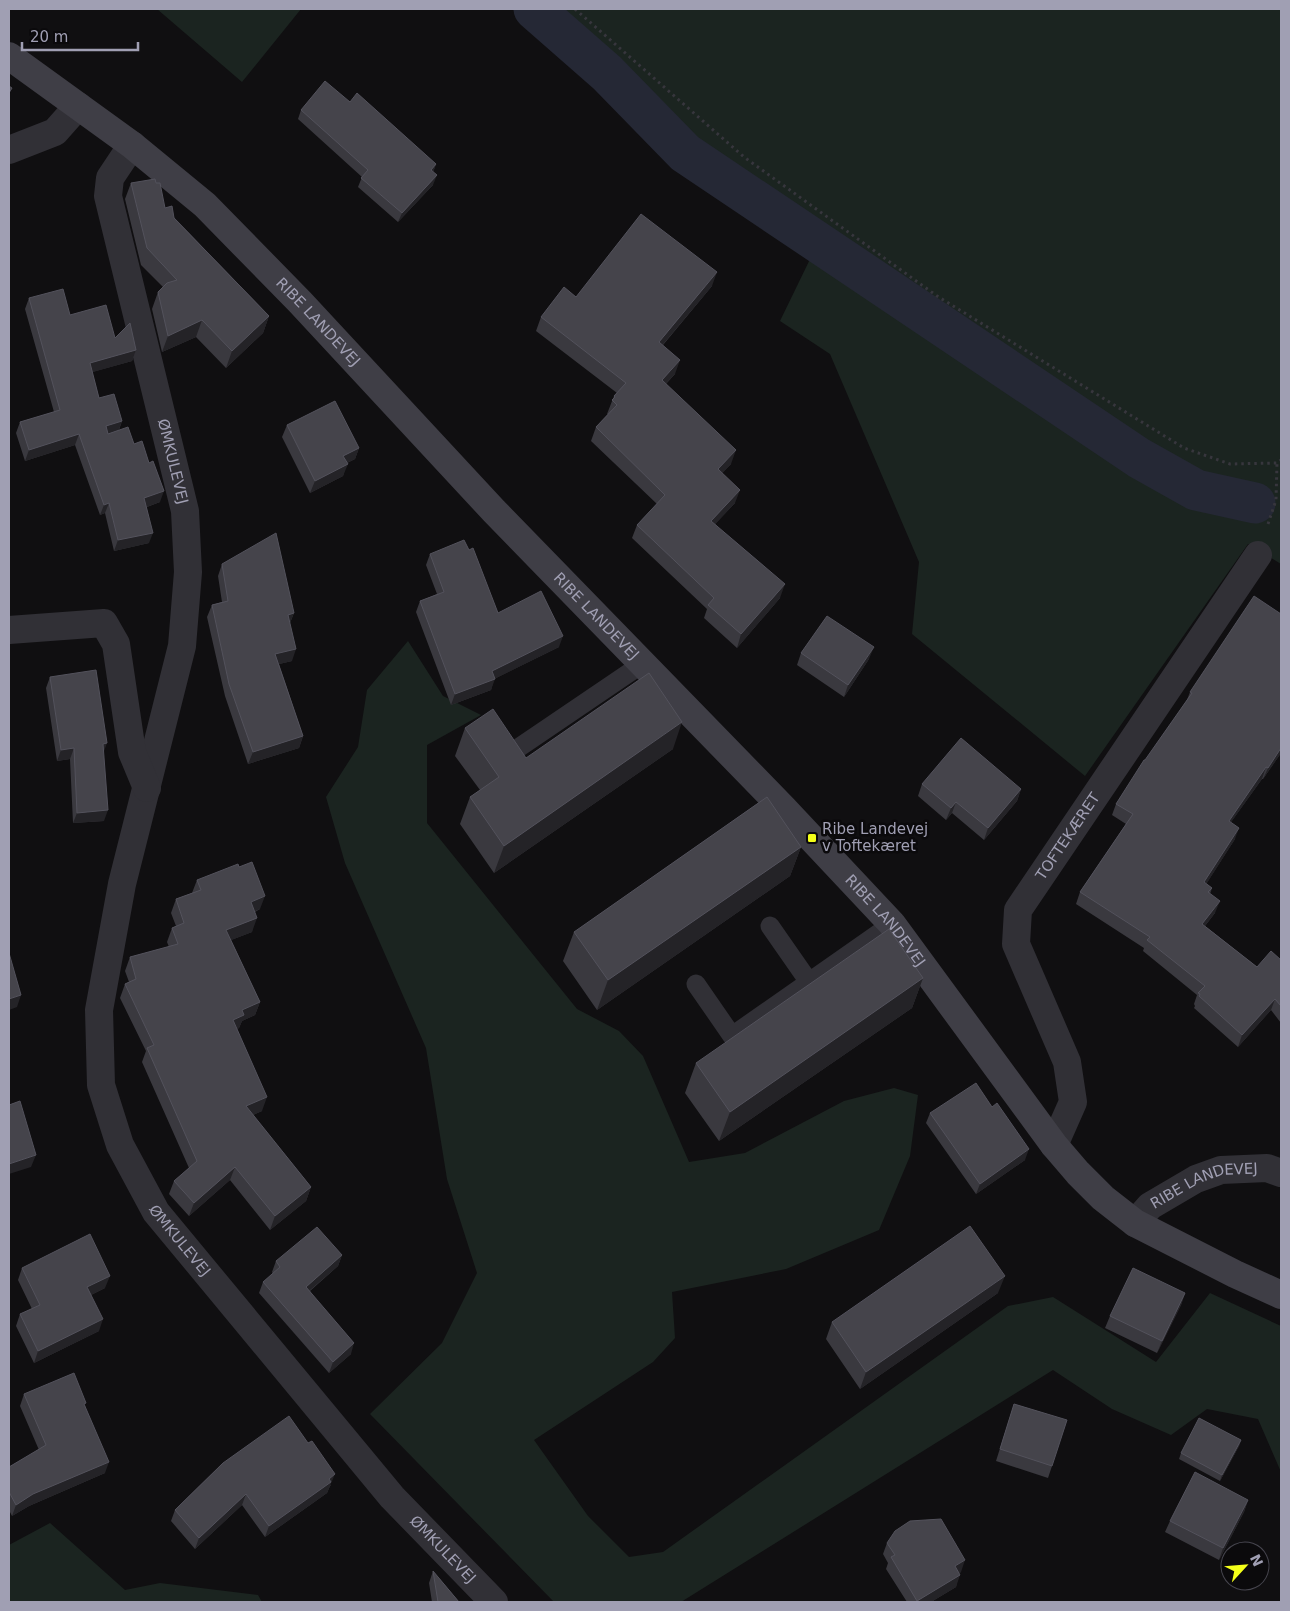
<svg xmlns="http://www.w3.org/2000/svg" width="1290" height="1611" font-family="'DejaVu Sans',sans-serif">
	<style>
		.green { fill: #1b2420 }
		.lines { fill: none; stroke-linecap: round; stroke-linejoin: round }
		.canal { stroke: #252835; stroke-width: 41 }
		.path { stroke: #37363d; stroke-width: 3; stroke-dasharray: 2.5 4; stroke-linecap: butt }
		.service { stroke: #313036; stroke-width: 19 }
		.minor { stroke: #313036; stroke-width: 28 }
		.secondary { stroke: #3f3e46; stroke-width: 28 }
		.wall { fill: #3a393f }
		.shaded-wall { fill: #242327 }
		.building { fill: #45444b; stroke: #53525c }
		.poi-dot { fill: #f4ff19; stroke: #0b0a0c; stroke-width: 2 }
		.labels { text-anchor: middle; stroke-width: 5; stroke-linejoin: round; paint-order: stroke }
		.street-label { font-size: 15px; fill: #a09fb3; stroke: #0b0a0c }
		.poi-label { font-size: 15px; fill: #a09fb3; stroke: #0b0a0c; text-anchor: start }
	</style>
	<rect width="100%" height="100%" fill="#100f11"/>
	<path class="green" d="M 157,9 L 301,9 L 242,82 Z
		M 526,9 L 1281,9 L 1281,564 L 1248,544 L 1085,776 L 912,634 L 919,562 L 830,354 L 780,321 L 814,251 Z
		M 408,641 L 443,696 L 481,715 L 427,745 L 427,823 L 577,1009 L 619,1031 L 643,1056 L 689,1162 L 745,1153 L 844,1101 L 894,1088 L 918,1095 L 910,1156 L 879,1230 L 786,1269 L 672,1292 L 675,1338 L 653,1362 L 534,1440 L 588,1516 L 629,1557 L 663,1552 L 1008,1306 L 1053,1297 L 1156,1362 L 1210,1293 L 1281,1326 L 1281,1472 L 1258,1419 L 1207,1409 L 1171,1435 L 1112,1409 L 1053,1370 L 681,1602 L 554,1602 L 370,1414 L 442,1343 L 477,1273 L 447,1179 L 426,1048 L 345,863 L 326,797 L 358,747 L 367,690 Z
		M 50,1523 L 125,1590 L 160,1583 L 258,1595 L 262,1602 L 9,1602 L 9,1545 Z"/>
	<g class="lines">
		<path class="canal" d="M 534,9 L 607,73 L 685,153 L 1139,458 L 1196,490 L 1255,503"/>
		<path class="path" d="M 575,9 L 744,157 L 937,296 L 1184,448 L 1230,464 L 1277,463 L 1281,460
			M 1268,524 L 1276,500 L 1277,463"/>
		<path class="service" d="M 511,753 L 642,664
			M 770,926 L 809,982
			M 696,984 L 732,1036 L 892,924"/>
		<g class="minor">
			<path id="s1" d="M 132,145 L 110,178 L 108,196 L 185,511 L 188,572 L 182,646 L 122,884 L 99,1010 L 101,1085 L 120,1145 L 156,1212 L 392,1497 L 494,1602"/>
			<path d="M 9,150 L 55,132 L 78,106"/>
			<path d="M 9,630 L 104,623 L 116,644 L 132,752 L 147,788"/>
			<path id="s2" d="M 1054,1145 L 1073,1102 L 1067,1062 L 1016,944 L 1018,910 L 1258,555"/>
			<path id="s3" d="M 1135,1223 L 1150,1206 L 1196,1179 L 1221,1170 L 1267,1168 L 1281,1173"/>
		</g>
		<path class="secondary" id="s4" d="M 9,56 L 132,145 L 205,205 L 300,302 L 494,511 L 784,809 L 892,924 L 1054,1145 L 1078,1173 L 1103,1198 L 1135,1223 L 1235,1274 L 1281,1295"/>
	</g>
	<path class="wall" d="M 350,102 L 436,164 L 433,172 L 433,185 L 398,222 L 358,187 L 362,177 L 298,119 L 301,110 Z
		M 131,183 L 156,183 L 165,208 L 269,316 L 263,333 L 226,368 L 196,337 L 162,352 L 152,309 L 158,292 L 163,287 L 141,265 L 125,199 Z
		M 712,286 L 663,345 L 675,374 L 666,384 L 731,464 L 722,473 L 735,503 L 715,524 L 780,598 L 737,648 L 704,618 L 707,609 L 632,538 L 637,525 L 657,504 L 591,441 L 596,427 L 608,414 L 607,414 L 614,396 L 617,393 L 536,331 L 541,317 L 576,297 Z
		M 29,298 L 70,315 L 136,350 L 132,361 L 92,372 L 99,398 L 122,421 L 119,430 L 134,444 L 160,502 L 147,507 L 149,543 L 114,551 L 105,513 L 100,515 L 75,445 L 25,461 L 16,433 L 20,422 L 54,412 L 25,309 Z
		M 287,425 L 359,448 L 355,459 L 347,463 L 343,476 L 310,493 L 282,437 Z
		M 469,550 L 498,613 L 559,647 L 494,679 L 491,690 L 451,705 L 416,612 L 420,601 L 437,594 L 426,565 L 430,554 Z
		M 222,564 L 294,613 L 290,623 L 292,661 L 279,664 L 303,736 L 299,748 L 248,764 L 225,696 L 207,617 L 212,605 L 222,602 L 218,576 Z
		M 801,653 L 869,659 L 844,697 L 797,665 Z
		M 50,677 L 103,754 L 104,821 L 73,823 L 70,759 L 57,761 L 46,688 Z
		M 1190,692 L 1281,753 L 1263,779 L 1262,779 L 1231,822 L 1235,839 L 1206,884 L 1212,888 L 1210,894 L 1215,913 L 1205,926 L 1257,967 L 1281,960 L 1281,1023 L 1271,1010 L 1238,1047 L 1194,1008 L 1195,1006 L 1194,1004 L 1197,995 L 1143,951 L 1144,948 L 1076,904 L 1080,892 L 1126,824 L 1112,815 L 1116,804 L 1187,700 Z
		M 465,728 L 526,758 L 673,749 L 494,873 L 460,824 L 470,797 L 480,790 L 455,756 Z
		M 922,784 L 1021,789 L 1017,801 L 984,840 L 952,813 L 946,820 L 918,796 Z
		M 801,847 L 790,876 L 597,1010 L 563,961 L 574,932 Z
		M 197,880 L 260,909 L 255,912 L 252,932 L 231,940 L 260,1002 L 255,1015 L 242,1021 L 239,1028 L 237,1029 L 262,1111 L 253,1115 L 311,1187 L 306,1201 L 270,1230 L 230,1180 L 189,1216 L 169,1194 L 174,1181 L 189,1168 L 142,1062 L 146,1051 L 120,998 L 125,984 L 129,982 L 125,971 L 130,957 L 169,947 L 167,942 L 172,928 L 176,926 L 171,913 L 176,899 L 192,893 Z
		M 923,978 L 912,1008 L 719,1141 L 685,1093 L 696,1063 Z
		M 992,1107 L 1025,1160 L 976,1194 L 926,1123 L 930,1113 Z
		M 342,1255 L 338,1266 L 310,1291 L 351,1354 L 329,1373 L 259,1293 L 263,1282 L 273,1274 L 272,1272 L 276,1261 Z
		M 22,1268 L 105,1288 L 91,1295 L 99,1331 L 34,1363 L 16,1326 L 20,1314 L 32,1309 L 18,1280 Z
		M 998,1293 L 860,1389 L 826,1339 L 832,1322 Z
		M 1185,1293 L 1181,1305 L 1157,1353 L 1105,1328 L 1110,1316 Z
		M 24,1394 L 85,1406 L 105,1473 L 29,1506 L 12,1516 L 9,1510 L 9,1467 L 39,1450 L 20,1406 Z
		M 1014,1404 L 1052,1466 L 1048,1478 L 996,1461 Z
		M 1241,1440 L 1239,1446 L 1220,1481 L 1179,1459 L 1181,1453 Z
		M 223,1463 L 331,1485 L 330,1486 L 327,1493 L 265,1537 L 242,1505 L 195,1549 L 171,1521 L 175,1510 Z
		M 1248,1500 L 1244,1512 L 1219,1560 L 1165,1532 L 1170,1521 Z
		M 887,1543 L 961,1572 L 959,1573 L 956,1587 L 931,1602 L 907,1602 L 886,1569 L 888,1563 L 883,1554 Z
		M 433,1571 L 459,1602 L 432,1602 L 429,1583 Z"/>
	<path class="shaded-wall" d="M 436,164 L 433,173 L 431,170 Z
		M 437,175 L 433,185 L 398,222 L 402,213 Z
		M 717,272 L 712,286 L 654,355 L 659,342 Z
		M 269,316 L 263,333 L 226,368 L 232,351 Z
		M 202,320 L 196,337 L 162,352 L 168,336 Z
		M 136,350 L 132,361 L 86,374 L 90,363 Z
		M 680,360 L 675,374 L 657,393 L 662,380 Z
		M 122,421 L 118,432 L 102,437 L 106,426 Z
		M 79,434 L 75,445 L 25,461 L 29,450 Z
		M 359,448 L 355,459 L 339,467 L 343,456 Z
		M 736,450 L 731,464 L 713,483 L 718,469 Z
		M 348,464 L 343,476 L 310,493 L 315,481 Z
		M 740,490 L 735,503 L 706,534 L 711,521 Z
		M 164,491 L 160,502 L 141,509 L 144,498 Z
		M 109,503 L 105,513 L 100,515 L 104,505 Z
		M 153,533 L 149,543 L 114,551 L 118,540 Z
		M 785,584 L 780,598 L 737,648 L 741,634 Z
		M 294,613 L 289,625 L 288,615 Z
		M 563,636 L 559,647 L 490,681 L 495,679 L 491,690 L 451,705 L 455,694 L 492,671 Z
		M 874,647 L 869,659 L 844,697 L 848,685 Z
		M 296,649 L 292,661 L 271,666 L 275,654 Z
		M 682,722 L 673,749 L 494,873 L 504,846 Z
		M 303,736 L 299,748 L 248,764 L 253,752 Z
		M 107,743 L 103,754 L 103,744 Z
		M 74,748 L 70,759 L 57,761 L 61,750 Z
		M 1281,748 L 1281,753 L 1263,779 L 1268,768 Z
		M 1266,767 L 1262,779 L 1224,832 L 1229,821 Z
		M 1021,789 L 1017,801 L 984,840 L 988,828 Z
		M 956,802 L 952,813 L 946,820 L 951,808 Z
		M 108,810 L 104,821 L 73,823 L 77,813 Z
		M 1239,828 L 1235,839 L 1200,894 L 1204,882 Z
		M 801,847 L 790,876 L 597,1010 L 608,980 Z
		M 265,896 L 260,909 L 246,915 L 251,902 Z
		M 1220,901 L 1215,913 L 1197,936 L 1202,924 Z
		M 257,918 L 252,932 L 221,944 L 226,930 Z
		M 923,978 L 912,1008 L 719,1141 L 730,1112 Z
		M 21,995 L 17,1007 L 9,1010 L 9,999 Z
		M 1275,999 L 1271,1010 L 1238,1047 L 1242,1035 Z
		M 260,1002 L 255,1015 L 242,1021 L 239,1028 L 228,1034 L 233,1020 L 242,1010 Z
		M 267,1097 L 262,1111 L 241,1120 L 246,1106 Z
		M 1029,1149 L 1025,1160 L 976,1194 L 980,1184 Z
		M 36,1155 L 31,1167 L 9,1174 L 9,1164 Z
		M 235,1167 L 230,1180 L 189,1216 L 194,1203 Z
		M 311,1187 L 306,1201 L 270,1230 L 275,1216 Z
		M 342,1255 L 338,1266 L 302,1297 L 306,1287 Z
		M 110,1276 L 105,1288 L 83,1299 L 87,1287 Z
		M 1005,1276 L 998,1293 L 860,1389 L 866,1372 Z
		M 1185,1293 L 1181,1305 L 1157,1353 L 1162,1341 Z
		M 103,1319 L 99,1331 L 34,1363 L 38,1351 Z
		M 354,1343 L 351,1354 L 329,1373 L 333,1362 Z
		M 1241,1440 L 1239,1446 L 1220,1481 L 1222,1475 Z
		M 109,1462 L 105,1473 L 29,1506 L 12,1516 L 16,1505 L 33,1494 Z
		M 335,1474 L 327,1493 L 265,1537 L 269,1526 Z
		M 246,1494 L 242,1505 L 195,1549 L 199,1538 Z
		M 1248,1500 L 1244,1512 L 1219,1560 L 1223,1548 Z
		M 965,1560 L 961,1572 L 951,1578 L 955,1566 Z
		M 960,1575 L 956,1587 L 931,1602 L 917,1602 L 917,1601 Z"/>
	<path class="building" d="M 325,81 L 350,102 L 357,93 L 436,164 L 431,170 L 437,175 L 402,213 L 361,178 L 368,170 L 301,110 Z
		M 9,86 L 12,88 L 9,93 Z
		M 155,179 L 156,183 L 160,183 L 165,208 L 172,206 L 174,218 L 269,316 L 232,351 L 202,320 L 168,336 L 158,292 L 167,283 L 177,280 L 147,248 L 131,183 Z
		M 641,214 L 717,272 L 659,342 L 680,360 L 662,380 L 736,450 L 718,469 L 740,490 L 711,521 L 785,584 L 741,634 L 708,605 L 714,598 L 637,525 L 665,495 L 596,427 L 617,405 L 612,400 L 615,397 L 614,396 L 626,383 L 541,317 L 564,287 L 576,297 Z
		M 63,289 L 70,315 L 106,305 L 115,338 L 130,323 L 136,350 L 90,363 L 99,398 L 114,394 L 122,421 L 106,426 L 108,434 L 128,427 L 134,444 L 142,441 L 149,463 L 153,461 L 164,491 L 144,498 L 153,533 L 118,540 L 109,503 L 104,505 L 79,434 L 29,450 L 20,422 L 60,410 L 29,298 Z
		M 335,401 L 359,448 L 343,456 L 348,464 L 315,481 L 287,425 Z
		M 276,533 L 294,613 L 288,615 L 296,649 L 275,654 L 303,736 L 253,752 L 229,684 L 212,605 L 228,601 L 222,564 Z
		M 464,540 L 469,550 L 473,548 L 498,613 L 541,591 L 563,636 L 492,671 L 495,679 L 455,694 L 420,601 L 444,592 L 430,554 Z
		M 1254,596 L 1281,614 L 1281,748 L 1268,768 L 1266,767 L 1229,821 L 1239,828 L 1204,882 L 1212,888 L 1208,892 L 1220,901 L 1202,924 L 1257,967 L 1271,951 L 1281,960 L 1281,1006 L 1275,999 L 1242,1035 L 1199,996 L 1200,994 L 1198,993 L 1205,986 L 1147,940 L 1150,937 L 1080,892 L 1133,814 L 1116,804 L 1144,760 L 1145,760 L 1192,693 L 1190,692 Z
		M 827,616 L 874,647 L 848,685 L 801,653 Z
		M 96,670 L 107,743 L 103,744 L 108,810 L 77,813 L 74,748 L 61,750 L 50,677 Z
		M 649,673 L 682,722 L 504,846 L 470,797 L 499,777 L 465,728 L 493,709 L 526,758 Z
		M 961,738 L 1021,789 L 988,828 L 956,802 L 951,808 L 922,784 Z
		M 767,797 L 801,847 L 608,980 L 574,932 Z
		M 252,862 L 265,896 L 251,902 L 257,918 L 226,930 L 260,1002 L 242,1010 L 244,1015 L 233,1020 L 267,1097 L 246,1106 L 311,1187 L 275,1216 L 235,1167 L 194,1203 L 174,1181 L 197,1161 L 147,1048 L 154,1045 L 125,984 L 136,979 L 130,957 L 178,944 L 172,928 L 184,923 L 176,899 L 201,890 L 197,880 L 238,864 L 239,867 Z
		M 889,929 L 923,978 L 730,1112 L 696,1063 Z
		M 9,953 L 21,995 L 9,999 Z
		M 976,1083 L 992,1107 L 997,1103 L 1029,1149 L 980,1184 L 930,1113 Z
		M 20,1101 L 36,1155 L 9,1164 L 9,1105 Z
		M 970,1226 L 1005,1276 L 866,1372 L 832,1322 Z
		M 317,1227 L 342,1255 L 306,1287 L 354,1343 L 333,1362 L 263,1282 L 280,1267 L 276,1261 Z
		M 90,1234 L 110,1276 L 87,1287 L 103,1319 L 38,1351 L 20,1314 L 40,1305 L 22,1268 Z
		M 1133,1268 L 1185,1293 L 1162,1341 L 1110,1316 Z
		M 74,1373 L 86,1403 L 84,1404 L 109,1462 L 33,1494 L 16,1505 L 9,1492 L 9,1467 L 46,1445 L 24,1394 Z
		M 1014,1404 L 1067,1420 L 1052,1466 L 1000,1449 Z
		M 289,1416 L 308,1443 L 312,1441 L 335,1474 L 329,1479 L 331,1482 L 269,1526 L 246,1494 L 199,1538 L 175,1510 L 223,1463 Z
		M 1199,1418 L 1241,1440 L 1222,1475 L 1181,1453 Z
		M 1195,1472 L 1248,1500 L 1223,1548 L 1170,1521 Z
		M 941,1519 L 965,1560 L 955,1566 L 960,1575 L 917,1601 L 891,1557 L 895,1555 L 887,1543 L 895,1531 L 910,1521 Z
		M 433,1571 L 459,1602 L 438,1602 Z"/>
	<rect class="poi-dot" x="807" y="833" width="10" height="10" rx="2.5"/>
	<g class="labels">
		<g class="street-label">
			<text dy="5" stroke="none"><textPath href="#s4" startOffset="409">RIBE LANDEVEJ</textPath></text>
			<text dy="5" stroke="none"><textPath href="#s1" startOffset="331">ØMKULEVEJ</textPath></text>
			<text dy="5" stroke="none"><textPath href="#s4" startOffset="814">RIBE LANDEVEJ</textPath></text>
			<text dy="5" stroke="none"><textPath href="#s2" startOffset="339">TOFTEKÆRET</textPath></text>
			<text dy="5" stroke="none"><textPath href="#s4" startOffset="1234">RIBE LANDEVEJ</textPath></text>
			<text dy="5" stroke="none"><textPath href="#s3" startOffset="82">RIBE LANDEVEJ</textPath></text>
			<text dy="5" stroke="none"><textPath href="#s1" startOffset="1142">ØMKULEVEJ</textPath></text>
			<text dy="5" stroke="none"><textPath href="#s1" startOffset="1548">ØMKULEVEJ</textPath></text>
		</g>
		<g class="poi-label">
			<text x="822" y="834">Ribe Landevej<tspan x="822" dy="17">v Toftekæret</tspan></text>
		</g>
	</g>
	<rect width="1290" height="1611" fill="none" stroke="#a09fb3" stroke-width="20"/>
	<g transform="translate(1245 1566) rotate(64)"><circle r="24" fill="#0b0a0c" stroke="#47464f"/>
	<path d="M0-4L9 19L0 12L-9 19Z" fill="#f4ff19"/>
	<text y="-8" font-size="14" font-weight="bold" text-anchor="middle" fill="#a09fb3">N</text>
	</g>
	<path d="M22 42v8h116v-8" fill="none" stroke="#a09fb3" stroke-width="2.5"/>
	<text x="30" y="42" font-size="15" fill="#a09fb3" stroke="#0b0a0c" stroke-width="4" paint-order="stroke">20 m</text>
</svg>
